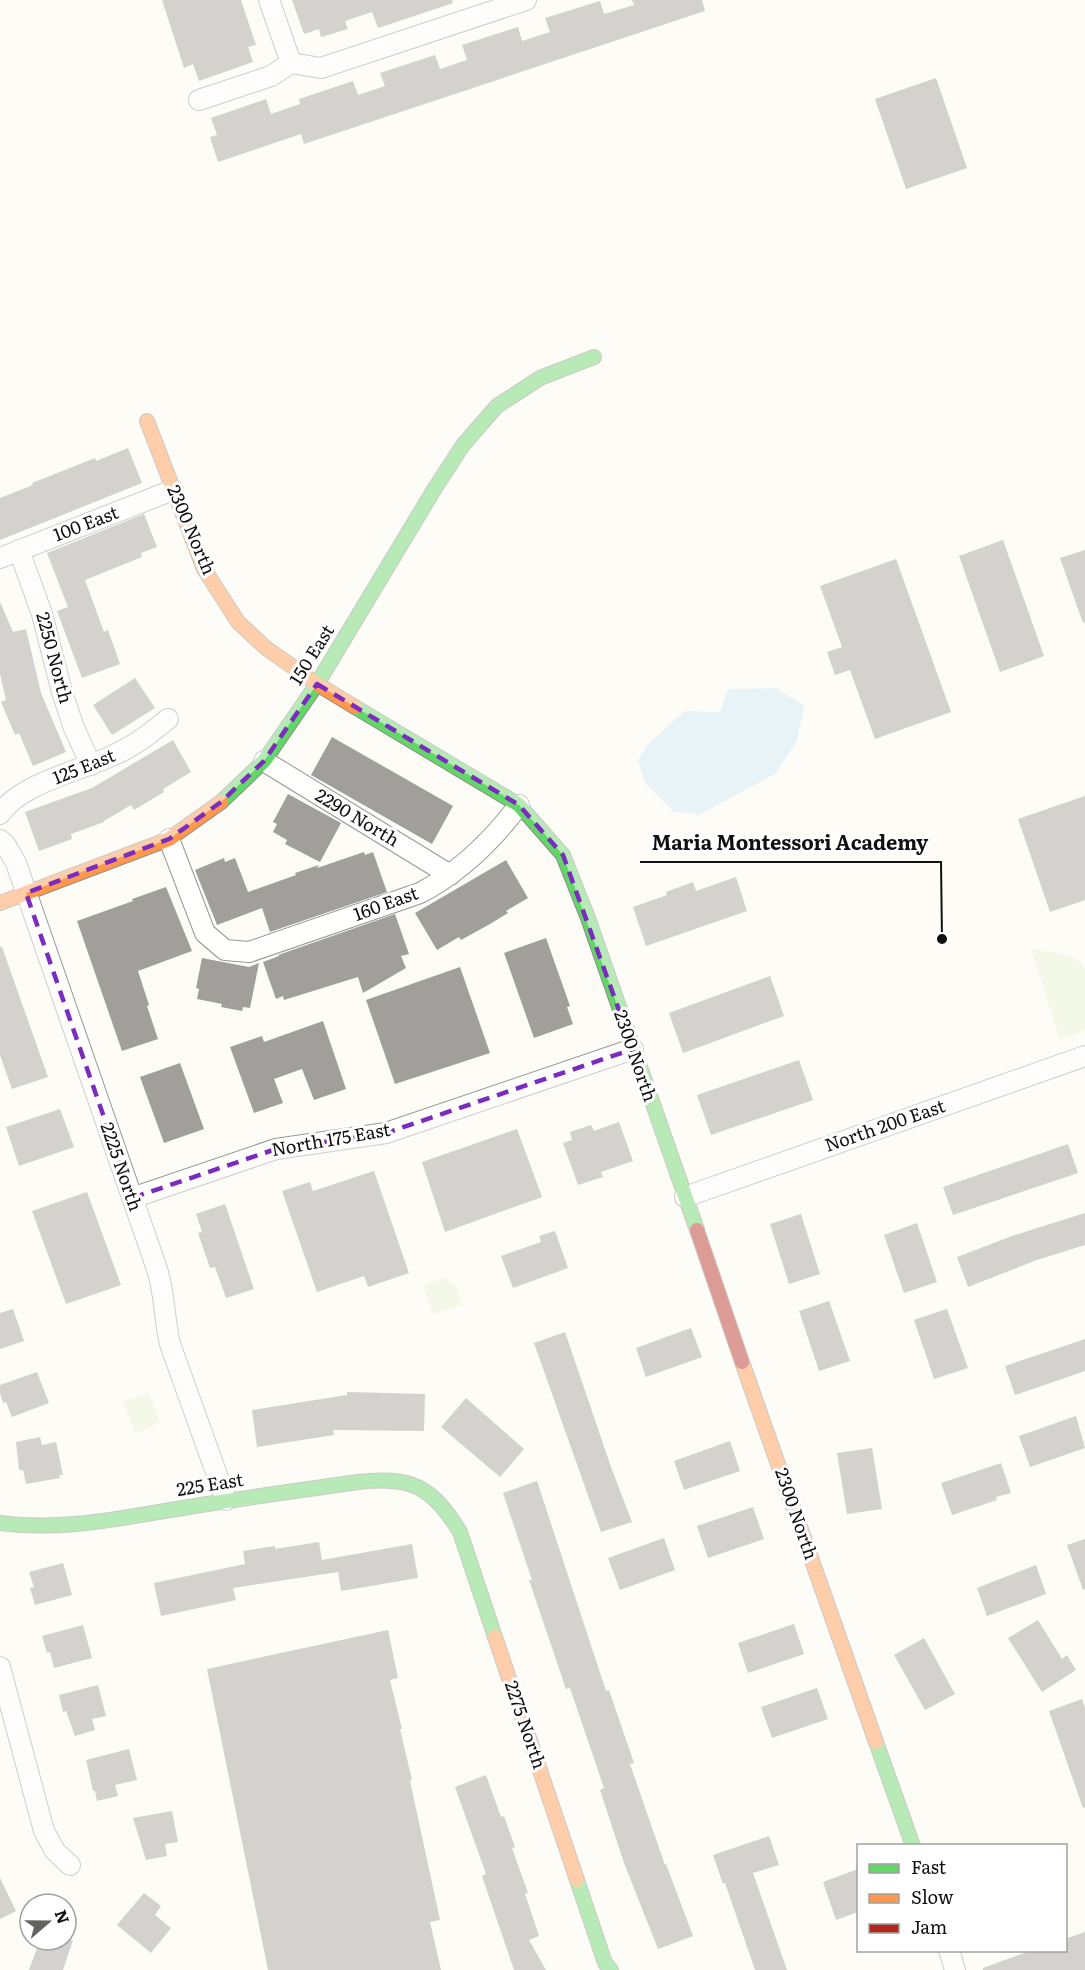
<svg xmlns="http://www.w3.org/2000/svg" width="1085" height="1970" font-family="Literata,serif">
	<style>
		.green { fill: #e7f3d7 }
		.water { fill: #cde8f7 }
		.building { fill: #a19f9c }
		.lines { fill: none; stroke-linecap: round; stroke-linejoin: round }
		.street-casing { stroke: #979795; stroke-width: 22 }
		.fast-casing { stroke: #8e8d8b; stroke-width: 16 }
		.slow-casing { stroke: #8e8d8b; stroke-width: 16 }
		.jam-casing { stroke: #8e8d8b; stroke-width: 16 }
		.street { stroke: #fffffe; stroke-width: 20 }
		.fast { stroke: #63d668; stroke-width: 14 }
		.slow { stroke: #ff974d; stroke-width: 14 }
		.jam { stroke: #b3261e; stroke-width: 14 }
		.marked { fill: none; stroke: #7b2cbf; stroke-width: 4.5; stroke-dasharray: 12 8; stroke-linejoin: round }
		.labels { text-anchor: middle; stroke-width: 6; stroke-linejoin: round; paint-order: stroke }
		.street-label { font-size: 18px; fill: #111; stroke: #fff }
		.leader { fill: none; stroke: #111; stroke-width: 2 }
		.callout-dot { fill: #111; stroke: #fff; stroke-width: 2 }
		.callout-label { font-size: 20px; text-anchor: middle; font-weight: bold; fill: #111; stroke: #fff; stroke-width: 6; stroke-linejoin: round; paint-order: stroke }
	</style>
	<rect width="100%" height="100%" fill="#fdfcf7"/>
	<path class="green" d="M 1031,949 C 1048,953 1077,951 1085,969 L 1085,1030 L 1060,1039 Z
		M 448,1277 L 450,1284 L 455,1283 L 462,1304 L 433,1314 L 423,1285 Z
		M 149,1393 L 160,1423 L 136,1433 L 123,1402 Z"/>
	<path class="water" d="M 776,688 L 804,706 L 797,741 L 775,774 L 699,815 L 673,811 L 644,782 L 638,760 L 647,745 L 685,711 L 720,712 L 728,689 Z"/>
	<path class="building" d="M 162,0 L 241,0 L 256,45 L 248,47 L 253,62 L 199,81 L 193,64 L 184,68 Z
		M 292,0 L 452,0 L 453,3 L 378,28 L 372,12 L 345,21 L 348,29 L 321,37 L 319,29 L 304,34 Z
		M 632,0 L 702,0 L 705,11 L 304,144 L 301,134 L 218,162 L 210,137 L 217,135 L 211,118 L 266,99 L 271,114 L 300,104 L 299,99 L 353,81 L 358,95 L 385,86 L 380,73 L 435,55 L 440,69 L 467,60 L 462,45 L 518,27 L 522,41 L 550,32 L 545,18 L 600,1 L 604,14 L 634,5 Z
		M 936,78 L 967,168 L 906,189 L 875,99 Z
		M 128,448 L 142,483 L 0,540 L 0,498 L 33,485 L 32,483 L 95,458 L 96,461 Z
		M 144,514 L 157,547 L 141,553 L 142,557 L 85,580 L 104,632 L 108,630 L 120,664 L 82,678 L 57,611 L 68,607 L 47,553 Z
		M 1003,540 L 1044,656 L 1000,672 L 959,556 Z
		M 1085,550 L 1085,622 L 1083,623 L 1060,558 Z
		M 896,559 L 951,712 L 875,739 L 850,670 L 835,675 L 827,652 L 842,647 L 820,586 Z
		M 0,602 L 13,632 L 26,629 L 41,693 L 66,752 L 33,766 L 19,733 L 15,735 L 1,702 L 6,700 L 0,674 Z
		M 135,678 L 155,708 L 112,735 L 93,705 Z
		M 332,737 L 453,806 L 432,844 L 311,775 Z
		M 173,740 L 191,772 L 163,789 L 164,792 L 134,810 L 131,805 L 104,821 L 104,822 L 71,834 L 72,839 L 39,851 L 25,812 L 92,788 Z
		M 288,794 L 341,823 L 320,862 L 285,844 L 287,840 L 273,832 L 277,824 L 273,822 Z
		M 1085,796 L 1085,900 L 1050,912 L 1018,819 Z
		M 364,852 L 365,855 L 373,852 L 387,892 L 270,932 L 262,908 L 217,925 L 195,870 L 224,858 L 225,862 L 235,858 L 248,892 L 296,875 L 295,873 L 319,865 L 317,868 Z
		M 506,860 L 528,898 L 506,911 L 508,913 L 490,924 L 461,940 L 459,937 L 437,950 L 415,913 Z
		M 736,877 L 747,911 L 646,946 L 633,907 L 667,895 L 666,892 L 693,882 L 696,891 Z
		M 166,887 L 192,951 L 138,971 L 149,1005 L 147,1006 L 158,1039 L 122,1051 L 77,921 L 133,901 L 132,899 Z
		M 395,914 L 409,954 L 401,956 L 406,968 L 363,993 L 358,977 L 284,1000 L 283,996 L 276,999 L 263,962 L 279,956 L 278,955 Z
		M 546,938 L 570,1006 L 567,1007 L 573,1024 L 534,1038 L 504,953 Z
		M 0,947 L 2,947 L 48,1077 L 12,1089 L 0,1055 Z
		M 202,958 L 249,967 L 259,963 L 250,1008 L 243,1007 L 242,1011 L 221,1007 L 222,1004 L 197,999 L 199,989 L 196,988 Z
		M 460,967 L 490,1053 L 395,1084 L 366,1000 Z
		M 770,976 L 784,1016 L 683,1053 L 669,1013 Z
		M 323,1021 L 346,1089 L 314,1100 L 302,1069 L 274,1079 L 283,1103 L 254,1113 L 230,1047 L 262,1036 L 264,1042 Z
		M 799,1060 L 813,1100 L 711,1135 L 697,1095 Z
		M 180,1063 L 204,1129 L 164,1143 L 140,1077 Z
		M 60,1109 L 74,1147 L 19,1166 L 6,1127 Z
		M 619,1122 L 633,1161 L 601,1172 L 603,1177 L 578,1185 L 563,1143 L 572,1140 L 570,1132 L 591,1125 L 594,1131 Z
		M 517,1129 L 542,1197 L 445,1232 L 422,1162 Z
		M 1068,1144 L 1078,1173 L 953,1215 L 943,1187 Z
		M 374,1171 L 409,1273 L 368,1287 L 364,1276 L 317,1292 L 282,1191 L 310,1182 L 313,1191 Z
		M 87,1192 L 121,1285 L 66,1304 L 32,1211 Z
		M 225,1204 L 254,1289 L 226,1298 L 215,1267 L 210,1268 L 198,1233 L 202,1232 L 196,1214 Z
		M 1085,1213 L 1085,1245 L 1037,1260 L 968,1287 L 957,1257 L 1012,1236 Z
		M 801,1214 L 820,1274 L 789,1284 L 770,1224 Z
		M 917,1223 L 937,1282 L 904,1293 L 884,1235 Z
		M 555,1231 L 568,1268 L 513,1288 L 501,1256 L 541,1242 L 539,1236 Z
		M 829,1301 L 850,1361 L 819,1371 L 799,1311 Z
		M 13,1309 L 24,1341 L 0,1349 L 0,1313 Z
		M 947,1309 L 968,1368 L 934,1379 L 914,1320 Z
		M 691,1328 L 702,1357 L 646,1377 L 636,1348 Z
		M 565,1332 L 611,1467 L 632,1522 L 601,1532 L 534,1343 Z
		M 1085,1339 L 1085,1371 L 1015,1395 L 1005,1366 Z
		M 37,1372 L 49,1403 L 12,1417 L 6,1402 L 3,1403 L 0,1393 L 0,1385 Z
		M 347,1392 L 425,1394 L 424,1431 L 333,1430 L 334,1435 L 257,1447 L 252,1410 L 347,1395 Z
		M 466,1398 L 524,1449 L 500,1477 L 441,1427 Z
		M 1076,1416 L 1085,1448 L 1030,1467 L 1019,1436 Z
		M 40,1437 L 42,1445 L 56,1442 L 63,1475 L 59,1475 L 60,1478 L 26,1484 L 23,1470 L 19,1470 L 16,1442 Z
		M 730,1441 L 740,1471 L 684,1490 L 674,1461 Z
		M 872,1448 L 882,1509 L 847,1514 L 837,1453 Z
		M 1001,1463 L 1011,1493 L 996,1497 L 997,1500 L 952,1515 L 941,1483 Z
		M 537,1481 L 606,1691 L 609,1690 L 634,1763 L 630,1764 L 665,1865 L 666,1864 L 693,1936 L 658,1949 L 624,1863 L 600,1790 L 604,1788 L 570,1688 L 566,1689 L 529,1580 L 532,1580 L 503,1493 Z
		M 753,1507 L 764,1539 L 708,1558 L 697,1526 Z
		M 664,1538 L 675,1570 L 620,1590 L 608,1558 Z
		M 1085,1539 L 1085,1589 L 1083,1590 L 1067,1545 Z
		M 319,1542 L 322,1560 L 412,1544 L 418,1578 L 341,1591 L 338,1572 L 233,1588 L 236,1600 L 161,1616 L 154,1583 L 245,1564 L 243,1551 L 275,1546 L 275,1549 Z
		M 63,1563 L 72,1595 L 35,1605 L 30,1588 L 34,1587 L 29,1572 Z
		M 1036,1565 L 1046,1594 L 987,1616 L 977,1588 Z
		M 1038,1620 L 1062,1659 L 1067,1655 L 1076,1670 L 1042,1692 L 1008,1638 Z
		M 794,1624 L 804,1654 L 748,1673 L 738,1643 Z
		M 83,1625 L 92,1658 L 54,1668 L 50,1652 L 47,1653 L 42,1636 Z
		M 388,1630 L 398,1678 L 390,1680 L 402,1729 L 400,1729 L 412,1780 L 410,1781 L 440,1920 L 430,1922 L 441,1970 L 268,1970 L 207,1669 Z
		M 924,1638 L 955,1694 L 925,1710 L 894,1655 Z
		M 98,1685 L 106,1716 L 92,1719 L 95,1730 L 75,1736 L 66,1711 L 63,1712 L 59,1695 Z
		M 817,1688 L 828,1719 L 772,1738 L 761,1707 Z
		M 1082,1699 L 1085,1708 L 1085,1807 L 1083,1808 L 1049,1711 Z
		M 129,1749 L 137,1780 L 115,1785 L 118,1796 L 97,1801 L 95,1791 L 93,1791 L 86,1760 Z
		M 486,1775 L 501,1817 L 504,1816 L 515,1847 L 512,1848 L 528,1893 L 525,1894 L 539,1936 L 529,1940 L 546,1970 L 514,1970 L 482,1876 L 486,1874 L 455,1787 Z
		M 172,1811 L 178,1842 L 165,1844 L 167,1856 L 146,1860 L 133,1818 Z
		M 769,1836 L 779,1865 L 753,1873 L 787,1970 L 755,1970 L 725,1883 L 723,1884 L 713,1855 Z
		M 858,1869 L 858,1912 L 836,1920 L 823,1882 Z
		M 0,1878 L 16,1911 L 0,1919 Z
		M 144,1893 L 161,1906 L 155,1915 L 171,1928 L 151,1953 L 117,1925 Z
		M 1085,1932 L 1085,1970 L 983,1970 L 983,1968 L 1032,1950 L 1065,1950 L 1065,1939 Z
		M 40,1940 L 73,1940 L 63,1970 L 29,1970 Z"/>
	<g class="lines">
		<defs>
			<path id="street" d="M 269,0 L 291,63
				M 199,100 L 271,76 L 291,63 L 321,68 L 526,0
				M 19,550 L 42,614 L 62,692 L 74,728 L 91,765
				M 0,558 L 173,490
				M 264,761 L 450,875
				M 0,814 C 21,782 85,770 118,753 C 137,744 152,732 168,719
				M 169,839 L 205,933 L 225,950 L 249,952 L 420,893 C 460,872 492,841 519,805
				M 0,840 L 5,844 L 16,863 L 157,1269 C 165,1294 164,1319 170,1344 L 226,1500
				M 685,1197 L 1085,1056
				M 132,1198 L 276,1149 L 386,1133 L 633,1049
				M 0,1667 L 44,1831 L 55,1851 L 70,1865
				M 949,1950 L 955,1970"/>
			<path id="fast" d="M 355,707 L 519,805 L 563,855 L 588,918 L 697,1230
				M 221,802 L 264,761 L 317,684 L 435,488 L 463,445 L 497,406 L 540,378 L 594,357
				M 0,1523 C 66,1532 129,1516 195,1506 C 249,1497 303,1490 358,1482 C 411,1476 432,1486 460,1532 L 495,1637
				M 876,1742 L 913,1846
				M 577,1880 L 605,1963 L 611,1970"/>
			<path id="slow" d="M 147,421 L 204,569 L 238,622 L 266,648 L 317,684 L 355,707
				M 0,903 L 169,839 L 221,802
				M 742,1362 L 876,1742
				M 495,1637 L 577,1880"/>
			<path id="jam" d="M 697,1230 L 742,1362"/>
		</defs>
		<use href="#street" class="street-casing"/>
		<use href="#fast" class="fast-casing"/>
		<use href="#slow" class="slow-casing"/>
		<use href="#jam" class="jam-casing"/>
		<use href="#street" class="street"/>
		<use href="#fast" class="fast"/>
		<use href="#slow" class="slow"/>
		<use href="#jam" class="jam"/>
	</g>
	<path d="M0 0H1085V1970H0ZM 317,684 L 519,805 L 563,855 L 633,1049 L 386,1133 L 276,1149 L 132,1198 L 26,893 L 169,839 L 221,802 L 264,761 Z" fill="#fdfcf7" fill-opacity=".55" fill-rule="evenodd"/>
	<path class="marked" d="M 317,684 L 519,805 L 563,855 L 633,1049 L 386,1133 L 276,1149 L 132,1198 L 26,893 L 169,839 L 221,802 L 264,761 Z"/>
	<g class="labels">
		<g class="street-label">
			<text transform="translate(86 524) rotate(-21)" y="6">100 East</text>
			<text transform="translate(191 530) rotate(67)" y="6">2300 North</text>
			<text transform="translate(312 655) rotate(-58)" y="6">150 East</text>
			<text transform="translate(54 658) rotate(75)" y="6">2250 North</text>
			<text transform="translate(84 767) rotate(-22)" y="6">125 East</text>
			<text transform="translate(357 818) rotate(31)" y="6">2290 North</text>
			<text transform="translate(386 904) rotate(-20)" y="6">160 East</text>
			<text transform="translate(635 1056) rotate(71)" y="6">2300 North</text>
			<text transform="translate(885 1126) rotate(-19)" y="6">North 200 East</text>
			<text transform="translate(331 1140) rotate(-10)" y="6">North 175 East</text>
			<text transform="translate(121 1167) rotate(71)" y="6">2225 North</text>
			<text transform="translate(210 1485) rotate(-9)" y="6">225 East</text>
			<text transform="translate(796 1514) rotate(71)" y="6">2300 North</text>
			<text transform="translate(525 1725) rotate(71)" y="6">2275 North</text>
		</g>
	</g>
	<path class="leader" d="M942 939L941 862H640"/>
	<circle class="callout-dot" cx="942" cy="939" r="6"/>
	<g class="callout-label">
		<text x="790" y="850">Maria Montessori Academy</text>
	</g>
	<rect x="857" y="1844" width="210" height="108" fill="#ffffff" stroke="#a0a0a0" stroke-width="1.5"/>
	<rect x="869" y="1864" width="30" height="9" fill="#63d668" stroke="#a0a0a0" stroke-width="1.5"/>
	<text x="911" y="1874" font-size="18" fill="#111111">Fast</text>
	<rect x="869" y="1894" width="30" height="9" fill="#ff974d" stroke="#a0a0a0" stroke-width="1.5"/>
	<text x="911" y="1904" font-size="18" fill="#111111">Slow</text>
	<rect x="869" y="1924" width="30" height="9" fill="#b3261e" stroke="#a0a0a0" stroke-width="1.5"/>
	<text x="911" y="1934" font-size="18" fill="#111111">Jam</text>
	<g transform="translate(48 1922) rotate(70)"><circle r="28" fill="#ffffff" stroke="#a0a0a0" stroke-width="1.5"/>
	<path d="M0-4.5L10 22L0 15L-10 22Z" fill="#646362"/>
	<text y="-9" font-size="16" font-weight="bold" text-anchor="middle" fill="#111111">N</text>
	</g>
</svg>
